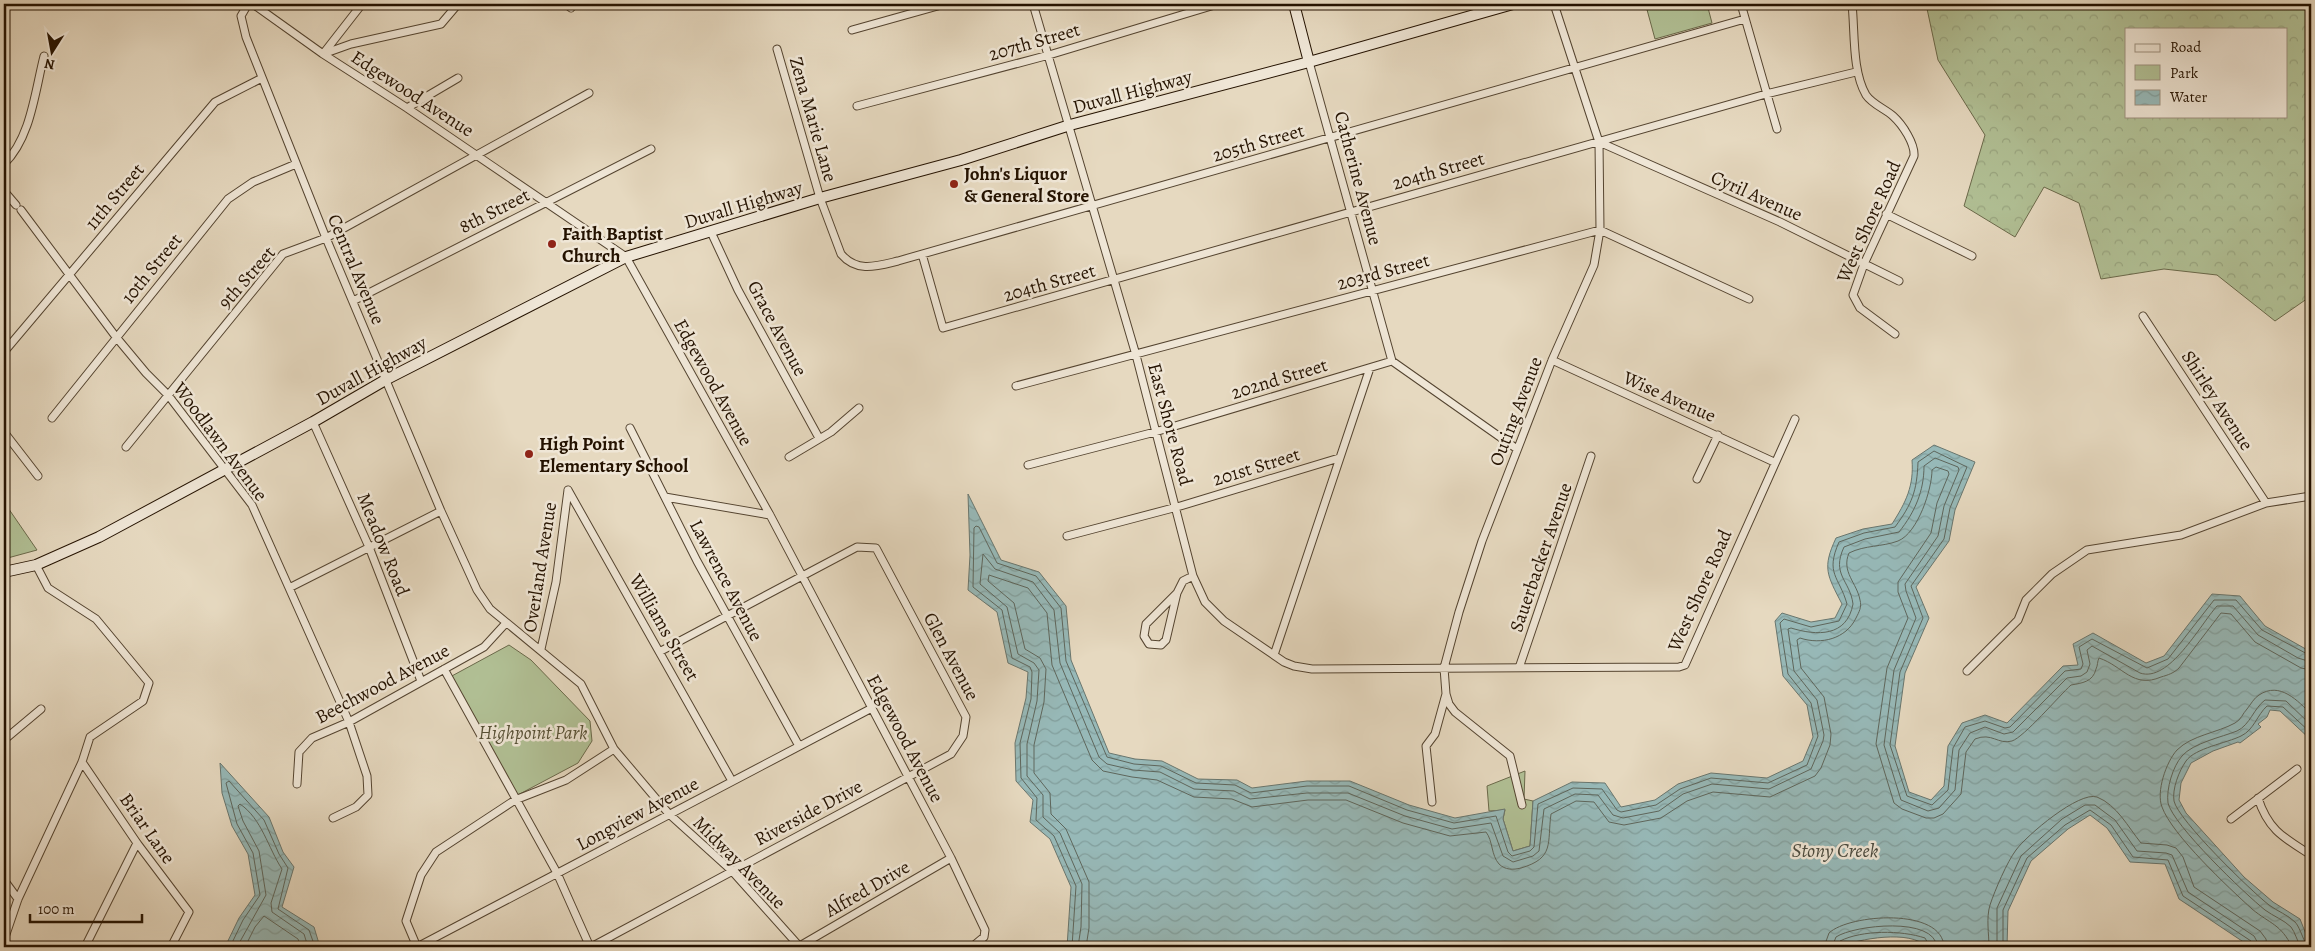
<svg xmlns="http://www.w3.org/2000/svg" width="2315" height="951" font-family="Alegreya,serif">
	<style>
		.forest { fill: url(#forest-crowns); stroke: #6a694a; fill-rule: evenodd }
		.park { fill: #b1c095; stroke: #6a694a }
		.water { fill: url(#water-waves); stroke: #69766e }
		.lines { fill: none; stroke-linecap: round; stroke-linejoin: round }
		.shore { stroke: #5e665c; stroke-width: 1 }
		.street-casing { stroke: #544430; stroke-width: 9 }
		.secondary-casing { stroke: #241200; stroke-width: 12 }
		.street { stroke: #efe6d6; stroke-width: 7 }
		.secondary { stroke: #efe6d6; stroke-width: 10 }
		.poi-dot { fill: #8f2418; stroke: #efe6d6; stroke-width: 2 }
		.labels { text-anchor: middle; stroke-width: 5; stroke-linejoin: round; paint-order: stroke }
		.street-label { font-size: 19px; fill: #241200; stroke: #efe6d6 }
		.poi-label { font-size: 19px; font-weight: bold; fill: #241200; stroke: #efe6d6; text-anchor: start }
		.park-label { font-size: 19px; font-style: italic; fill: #554f34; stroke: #efe6d6 }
		.water-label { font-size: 20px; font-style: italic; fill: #4c4c40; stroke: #efe6d6 }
	</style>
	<defs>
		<pattern id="forest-crowns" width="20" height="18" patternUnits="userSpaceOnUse" patternTransform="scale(1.25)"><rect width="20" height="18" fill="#b1c095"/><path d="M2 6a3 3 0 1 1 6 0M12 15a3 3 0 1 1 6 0" fill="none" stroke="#98a47f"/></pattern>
		<pattern id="water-waves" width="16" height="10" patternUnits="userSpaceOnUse" patternTransform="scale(1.25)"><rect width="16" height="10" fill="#97b9b8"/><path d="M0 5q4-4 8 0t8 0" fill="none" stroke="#829e9c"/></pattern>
	</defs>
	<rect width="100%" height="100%" fill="#e6d9c0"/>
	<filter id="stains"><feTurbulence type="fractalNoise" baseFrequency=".004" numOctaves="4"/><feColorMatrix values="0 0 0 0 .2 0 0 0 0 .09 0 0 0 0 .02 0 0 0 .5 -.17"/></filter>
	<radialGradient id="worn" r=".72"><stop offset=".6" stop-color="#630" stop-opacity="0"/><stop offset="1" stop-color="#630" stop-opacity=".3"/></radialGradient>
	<path class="forest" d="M 1926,4 L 2311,4 L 2311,296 L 2275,321 L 2217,275 L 2164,269 L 2101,279 L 2079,203 L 2044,187 L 2015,237 L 1964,206 L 1985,135 L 1938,60 ZM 2126,29 L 2286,29 L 2286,116 L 2126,116 Z"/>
	<path class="park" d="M 1655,4 L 1707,4 L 1712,23 L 1655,39 L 1646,6 Z
		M 4,502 L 37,550 L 4,559 Z
		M 509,645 L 531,660 L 590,721 L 592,741 L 578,763 L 514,797 L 450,677 Z
		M 1525,771 L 1524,799 L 1533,801 L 1530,846 L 1513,851 L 1503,819 L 1505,810 L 1489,811 L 1487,786 Z"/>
	<path class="water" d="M 1934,445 L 1975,462 L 1955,510 L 1949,541 L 1916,587 L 1929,618 L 1905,673 L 1895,746 L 1909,792 L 1931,800 L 1944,786 L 1948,746 L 1962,723 L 1985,715 L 2007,723 L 2063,666 L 2078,665 L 2073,644 L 2093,633 L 2146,663 L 2164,656 L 2212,594 L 2240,596 L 2265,626 L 2311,652 L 2311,740 L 2280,711 L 2270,710 L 2267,717 L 2258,724 L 2261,727 L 2240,743 L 2238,742 L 2213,751 L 2191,763 L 2181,783 L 2179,800 L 2186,813 L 2244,877 L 2273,902 L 2300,919 L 2311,947 L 2251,947 L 2179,899 L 2165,864 L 2130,862 L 2107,828 L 2090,815 L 2068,829 L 2031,861 L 2008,911 L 2007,947 L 1927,947 C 1910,929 1859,939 1838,947 L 1067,947 L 1071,887 L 1050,839 L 1030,822 L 1033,800 L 1016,781 L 1015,743 L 1026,698 L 1028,672 L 1008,663 L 997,612 L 968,590 L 970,555 L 968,494 L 1001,560 L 1039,572 L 1066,606 L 1071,660 L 1109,753 L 1135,759 L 1162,761 L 1198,779 L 1237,780 L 1252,788 L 1307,781 L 1350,781 L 1409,805 L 1455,818 L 1505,809 L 1503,819 L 1513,851 L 1530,846 L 1533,801 L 1572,782 L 1605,783 L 1621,807 L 1655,800 L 1678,784 L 1711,773 L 1767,778 L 1803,761 L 1813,737 L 1807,705 L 1783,676 L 1775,621 L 1782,613 L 1811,622 L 1835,618 L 1842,604 C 1827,575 1822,568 1836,538 L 1863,529 L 1892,524 C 1906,502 1914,486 1912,460 Z
		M 220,763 L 269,817 L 283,852 L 294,867 L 282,907 L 314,927 L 320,947 L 225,947 L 239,918 L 255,895 L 248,854 L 232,826 L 222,793 Z"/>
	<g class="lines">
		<path class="shore" d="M 2311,733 L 2283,707 L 2267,706 C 2257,715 2254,730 2241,736 C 2227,743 2195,748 2186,761 C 2179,771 2172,789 2174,801 C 2178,820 2251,891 2269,905 C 2277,911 2288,915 2295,922 C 2299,926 2302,936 2305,942 L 2311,945
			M 230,947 L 243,920 L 260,895 L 253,853 L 237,824 L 226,783 L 229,781 L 264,820 L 279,854 L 288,868 L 278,909 L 309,930 L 315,947
			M 237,947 L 266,895 L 259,851 L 243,821 L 238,806 L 240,804 C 262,819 268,848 282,869 L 271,903 L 272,912 L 304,934 L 308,947
			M 245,947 L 255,927 L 264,916 L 298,939 L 301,947
			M 1072,947 L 1076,886 L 1054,836 L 1036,820 L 1037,798 L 1021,778 L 1020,743 L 1031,699 L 1032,672 L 1030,667 L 1012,658 L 1002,610 L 973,587 L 974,528 L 976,526 L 979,527 L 997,563 L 1036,576 L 1061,608 L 1066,661 L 1107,757 L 1134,764 L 1161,766 L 1196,783 L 1235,785 L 1251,793 L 1307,786 L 1349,786 L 1407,810 L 1454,823 L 1496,816 L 1508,852 L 1512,856 L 1530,851 L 1534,847 L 1538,804 L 1573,788 L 1602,789 L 1617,810 L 1621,812 L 1656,805 L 1680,789 L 1711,778 L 1768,783 L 1807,765 L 1818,736 L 1811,703 L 1788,674 L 1780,623 L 1784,619 L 1811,627 L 1839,621 L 1847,604 C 1839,576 1825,574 1839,542 L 1864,533 L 1895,527 C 1912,504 1917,491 1918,462 L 1934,451 L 1967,467 L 1950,508 L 1944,539 L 1911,586 L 1923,618 L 1900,672 L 1890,745 L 1907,796 L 1932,805 L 1948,790 L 1953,748 L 1965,727 L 1985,721 L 2005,728 L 2010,727 L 2065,671 L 2081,669 L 2083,664 L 2079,647 L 2092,639 L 2147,668 L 2168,659 L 2214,600 L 2236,600 L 2262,630 L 2311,656
			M 1078,947 L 1081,927 L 1082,884 L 1060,833 L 1043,817 L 1043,795 L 1027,776 L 1027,744 L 1037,701 L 1039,670 L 1034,663 L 1018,654 L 1007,607 L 980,584 L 983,554 L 995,569 L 1033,582 L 1054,610 L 1060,663 L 1099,757 L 1107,764 L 1133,770 L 1160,772 L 1194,789 L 1234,791 L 1250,799 L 1307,793 L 1348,793 L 1405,816 L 1452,829 L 1491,823 L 1503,856 L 1513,862 L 1533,856 L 1539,851 L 1544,809 L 1575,794 L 1598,795 L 1613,815 L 1623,818 L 1659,811 L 1683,794 L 1712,784 L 1769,789 L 1811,769 L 1823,741 L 1824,735 L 1817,700 L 1794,671 L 1788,629 L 1791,628 C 1817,636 1847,637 1853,604 C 1850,580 1831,575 1844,547 L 1865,539 L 1899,532 C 1915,512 1924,491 1924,466 L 1935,458 L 1958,467 L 1959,470 L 1944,506 L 1938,536 L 1905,584 L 1906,591 L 1916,618 L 1894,670 L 1884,745 L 1901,800 L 1928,811 L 1939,808 L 1955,790 L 1959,750 L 1970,733 L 1985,727 L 2004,734 L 2013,732 L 2067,678 L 2081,676 L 2087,672 L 2090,664 L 2087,650 L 2092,646 L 2140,673 C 2169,683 2200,625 2217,606 L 2233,606 L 2258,635 L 2298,658 L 2311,662
			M 1086,947 L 1089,928 L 1089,882 L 1066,829 L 1051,814 L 1050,793 L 1034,773 L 1034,745 L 1044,702 L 1046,669 L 1040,658 L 1025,649 L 1014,603 L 988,581 L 989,575 L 1028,588 L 1047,613 L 1052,665 L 1092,760 L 1103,771 L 1132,777 L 1157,780 L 1194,797 L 1232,799 L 1252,807 L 1308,800 L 1346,800 L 1403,823 L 1450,836 L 1486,832 C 1493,841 1491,855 1499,864 C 1505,870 1513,870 1521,868 C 1555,858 1547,843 1551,814 L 1576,801 L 1594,802 L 1609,822 L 1624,825 L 1661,818 L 1687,801 L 1713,792 L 1770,797 L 1815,776 L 1821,768 L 1830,745 L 1831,734 L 1824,697 L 1801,668 L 1797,640 L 1800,638 C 1821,645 1846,639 1856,618 C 1859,612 1862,607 1860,600 C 1857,583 1841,572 1849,553 C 1865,545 1882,547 1898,541 C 1918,533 1932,489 1932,470 L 1936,467 L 1948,471 L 1949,474 L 1937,503 L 1931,533 L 1898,582 L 1898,592 L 1908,618 L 1887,668 L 1876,744 L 1894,803 L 1902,809 L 1926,818 L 1934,818 L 1943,814 L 1961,794 L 1966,752 L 1975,739 C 1992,732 1998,745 2012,741 C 2024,737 2059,696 2071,685 C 2082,683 2093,682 2096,669 C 2098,665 2097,662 2099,658 C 2123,666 2133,689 2161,677 C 2168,675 2174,673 2179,668 L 2221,613 L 2231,614 L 2255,642 L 2301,668 L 2311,670
			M 1824,947 L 1829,933 C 1849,914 1943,907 1944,947
			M 1832,947 L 1836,937 C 1854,925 1935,916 1937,947
			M 1838,947 L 1840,941 C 1862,930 1901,930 1925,938 L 1930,947
			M 1989,947 C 1989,934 1986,918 1990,905 C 1995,890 2007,862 2016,850 C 2027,835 2079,791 2097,797 C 2117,805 2128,827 2141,843 L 2167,845 L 2176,848 L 2183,857 L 2194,887 L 2260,931 L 2266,939 L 2267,947
			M 1997,947 L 1997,908 L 2021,856 L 2062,819 L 2085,805 L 2095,805 L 2115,820 L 2137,851 L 2166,853 L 2172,855 L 2188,892 L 2254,936 L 2260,947
			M 2003,947 L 2003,910 L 2027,858 L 2065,825 L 2090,810 L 2111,825 L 2133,857 L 2168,860 L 2183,896 L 2251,941 L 2253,947
			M 2292,947 C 2281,924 2270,924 2252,909 C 2229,888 2172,835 2162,807 C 2156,792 2166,762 2177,750 C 2192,735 2217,733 2235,723 C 2241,720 2243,713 2247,709 C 2251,704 2254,698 2259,695 C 2280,681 2298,701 2311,714
			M 2301,947 C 2297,941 2295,932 2291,927 C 2284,920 2273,916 2265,910 C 2245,894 2173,825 2168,803 C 2166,789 2173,766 2182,756 C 2193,743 2222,737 2237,731 C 2250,725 2254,708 2265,700 L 2286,701 L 2311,725"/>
		<defs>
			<path id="street" d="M 248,4 L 241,16 L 246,37 L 326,238 L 441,511 L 477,590 L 490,609 L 581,684 L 614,749 L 669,814 L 732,871 L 800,947
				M 253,4 L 323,54 L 407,108 L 626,257 L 770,515 L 951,858 L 985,930 L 984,937 L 972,947
				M 566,4 L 571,8
				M 1033,4 L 1136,355 L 1193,576 L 1205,602 L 1224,621 L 1284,662 L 1294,666 L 1312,669 L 1679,667 L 1685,665 L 1795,419
				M 1741,4 L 1777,129
				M 1852,4 C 1855,32 1852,71 1866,95 C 1872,104 1885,109 1893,116 C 1903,125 1915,144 1914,156 L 1864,264 L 1853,295 L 1860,308 L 1895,334
				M 852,30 L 945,4
				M 777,49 L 820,198 L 841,254 C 857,273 877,266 898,261 L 1745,19
				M 323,54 L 351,44 L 441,24 L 458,4
				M 323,54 L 362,4
				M 1309,62 L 1392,361
				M 857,106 L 1049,55 L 1218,4
				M 407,108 L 458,78
				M 1599,142 L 1780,222 L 1899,281
				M 4,164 C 31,138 35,91 44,56
				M 4,191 L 16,205
				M 21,210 L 116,337 L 146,373 L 168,395 L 252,505 L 349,722 L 367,776 L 368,795 L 356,807 L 333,818
				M 1886,214 L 1972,256
				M 711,232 L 738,290 L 819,438
				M 922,254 L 943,328 L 1766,94 L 1856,72
				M 353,301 L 651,149
				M 2143,316 L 2266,503
				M 4,352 L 215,102 L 262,78
				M 1552,360 L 1774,462
				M 1016,386 L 1600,230 L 1749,299
				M 52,418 L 228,199 L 253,182 L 296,164
				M 313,422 L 369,547 L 421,681
				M 630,428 L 697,561 L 799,746
				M 4,432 L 38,476
				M 126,447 L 283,254 L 326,238 L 589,93
				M 789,457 L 831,432 L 859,408
				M 1028,465 L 1155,432 L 1392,361 L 1517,449
				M 1697,479 L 1718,435
				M 568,490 L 732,781
				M 665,497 L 770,515
				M 1067,536 L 1177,507 L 1339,458
				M 291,587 L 441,511
				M 1177,593 L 1166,640 L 1161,645 L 1149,644 L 1144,636 L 1146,624 L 1177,593 L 1183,581 L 1193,576
				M 541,649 L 556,582 L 568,490
				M 1274,655 L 1370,368
				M 1519,668 L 1591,456
				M 444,669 L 557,873 L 590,947
				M 1967,671 L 2018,620 L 2026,600 L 2052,574 L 2087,550 L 2181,535 L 2266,503 L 2311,496
				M 4,740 L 41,709
				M 82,762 L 137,843 L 189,912 L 171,947
				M 297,784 L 299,752 L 312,738 L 349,722 L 484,647 L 506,623
				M 2258,798 C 2268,830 2284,838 2311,855
				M 1432,802 L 1426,746 L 1435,734 L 1446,694
				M 1522,805 L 1510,756 L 1455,712 L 1449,704 L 1446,694 L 1444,668 L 1459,612 L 1482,541 L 1552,360 L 1594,265 L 1600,230 L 1599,142 L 1554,4
				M 2231,819 L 2297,769
				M 4,880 L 18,899
				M 4,940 L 18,899 L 82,762 L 90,737 L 143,701 L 149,683 L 96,619 L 48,588 L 36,565
				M 85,947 L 137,843
				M 417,947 L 872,708
				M 417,947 L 406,921 L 421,875 L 436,852 L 515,800 L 566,780 L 614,749
				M 591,947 L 951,754 L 963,736 L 966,717 L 876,548 L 857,547 L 661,651
				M 798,947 L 951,858"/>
			<path id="secondary" d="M 1294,4 L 1309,62
				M 4,572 L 36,565 L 99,537 L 313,422 L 387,379 L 626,257 L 820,198 L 961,160 L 1070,125 L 1309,62 L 1513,4"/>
		</defs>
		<use href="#street" class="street-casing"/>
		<use href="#secondary" class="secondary-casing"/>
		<use href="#street" class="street"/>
		<use href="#secondary" class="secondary"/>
	</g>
	<g class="poi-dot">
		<circle cx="954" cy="184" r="5"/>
		<circle cx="552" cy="244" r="5"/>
		<circle cx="529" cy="454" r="5"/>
	</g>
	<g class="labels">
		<g class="street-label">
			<text transform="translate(1034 41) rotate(-16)" y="7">207th Street</text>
			<text transform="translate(1132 91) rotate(-15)" y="7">Duvall Highway</text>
			<text transform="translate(413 93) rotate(33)" y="7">Edgewood Avenue</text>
			<text transform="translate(814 119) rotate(74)" y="7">Zena Marie Lane</text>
			<text transform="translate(1258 142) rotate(-16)" y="7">205th Street</text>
			<text transform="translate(1438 170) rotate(-16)" y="7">204th Street</text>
			<text transform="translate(1359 178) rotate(75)" y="7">Catherine Avenue</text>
			<text transform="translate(1757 195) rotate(24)" y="7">Cyril Avenue</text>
			<text transform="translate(114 196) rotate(-50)" y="7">11th Street</text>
			<text transform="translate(743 204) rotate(-17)" y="7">Duvall Highway</text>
			<text transform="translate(494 210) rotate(-27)" y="7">8th Street</text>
			<text transform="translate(1868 221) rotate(-66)" y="7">West Shore Road</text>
			<text transform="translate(151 268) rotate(-51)" y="7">10th Street</text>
			<text transform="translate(357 269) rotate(67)" y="7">Central Avenue</text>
			<text transform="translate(1383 271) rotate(-15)" y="7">203rd Street</text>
			<text transform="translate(246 277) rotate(-49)" y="7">9th Street</text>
			<text transform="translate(1049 282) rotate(-16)" y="7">204th Street</text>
			<text transform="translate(778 328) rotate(62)" y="7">Grace Avenue</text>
			<text transform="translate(371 370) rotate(-29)" y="7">Duvall Highway</text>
			<text transform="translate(1279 378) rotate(-17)" y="7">202nd Street</text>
			<text transform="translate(714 382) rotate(61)" y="7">Edgewood Avenue</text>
			<text transform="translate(1670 396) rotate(24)" y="7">Wise Avenue</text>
			<text transform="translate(2218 400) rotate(57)" y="7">Shirley Avenue</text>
			<text transform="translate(1515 411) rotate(-69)" y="7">Outing Avenue</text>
			<text transform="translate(1171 424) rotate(75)" y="7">East Shore Road</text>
			<text transform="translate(221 441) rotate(53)" y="7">Woodlawn Avenue</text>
			<text transform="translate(1256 466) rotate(-17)" y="7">201st Street</text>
			<text transform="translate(384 544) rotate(68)" y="7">Meadow Road</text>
			<text transform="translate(1540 557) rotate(-71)" y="7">Sauerbacker Avenue</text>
			<text transform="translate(539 567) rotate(-81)" y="7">Overland Avenue</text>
			<text transform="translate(727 580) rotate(62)" y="7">Lawrence Avenue</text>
			<text transform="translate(1699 590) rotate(-66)" y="7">West Shore Road</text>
			<text transform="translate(665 627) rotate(60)" y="7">Williams Street</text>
			<text transform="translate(952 656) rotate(62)" y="7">Glen Avenue</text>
			<text transform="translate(382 683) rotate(-28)" y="7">Beechwood Avenue</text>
			<text transform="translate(906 738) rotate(62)" y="7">Edgewood Avenue</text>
			<text transform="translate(808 812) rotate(-28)" y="7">Riverside Drive</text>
			<text transform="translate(637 813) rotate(-28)" y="7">Longview Avenue</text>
			<text transform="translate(148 828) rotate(55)" y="7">Briar Lane</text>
			<text transform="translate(740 862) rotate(45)" y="7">Midway Avenue</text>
			<text transform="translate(867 888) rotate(-30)" y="7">Alfred Drive</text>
		</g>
		<g class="poi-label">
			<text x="964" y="180">John's Liquor<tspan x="964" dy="22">&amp; General Store</tspan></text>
			<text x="562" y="240">Faith Baptist<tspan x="562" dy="22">Church</tspan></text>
			<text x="539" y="450">High Point<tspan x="539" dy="22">Elementary School</tspan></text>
		</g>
		<g class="park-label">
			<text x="533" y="739">Highpoint Park</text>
		</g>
		<g class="water-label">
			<text x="1835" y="857">Stony Creek</text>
		</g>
	</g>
	<rect width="2315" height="951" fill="none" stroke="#e6d9c0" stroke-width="20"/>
	<rect x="5" y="5" width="2305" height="941" fill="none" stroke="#241200" stroke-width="2.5"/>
	<rect x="10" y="10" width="2295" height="931" fill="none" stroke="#241200"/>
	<rect x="2125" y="28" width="162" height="90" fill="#efe6d6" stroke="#9e9180"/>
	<rect x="2135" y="44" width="25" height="8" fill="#efe6d6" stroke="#9e9180"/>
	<text x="2170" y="52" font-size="15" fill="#241200">Road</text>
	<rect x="2135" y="65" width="25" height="15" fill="#b1c095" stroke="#9e9180"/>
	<text x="2170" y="78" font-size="15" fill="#241200">Park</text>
	<rect x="2135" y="90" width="25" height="15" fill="url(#water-waves)" stroke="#9e9180"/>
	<text x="2170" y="102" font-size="15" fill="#241200">Water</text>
	<g transform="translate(52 52) rotate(191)" stroke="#efe6d6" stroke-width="4" paint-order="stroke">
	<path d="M0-4L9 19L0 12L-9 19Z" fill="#241200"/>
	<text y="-8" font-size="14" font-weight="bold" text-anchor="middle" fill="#241200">N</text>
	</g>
	<path d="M30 914v8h112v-8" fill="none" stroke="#241200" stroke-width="2.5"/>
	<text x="38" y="914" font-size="15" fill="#241200" stroke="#efe6d6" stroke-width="4" paint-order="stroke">100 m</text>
	<rect width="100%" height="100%" filter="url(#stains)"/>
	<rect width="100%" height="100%" fill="url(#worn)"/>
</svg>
